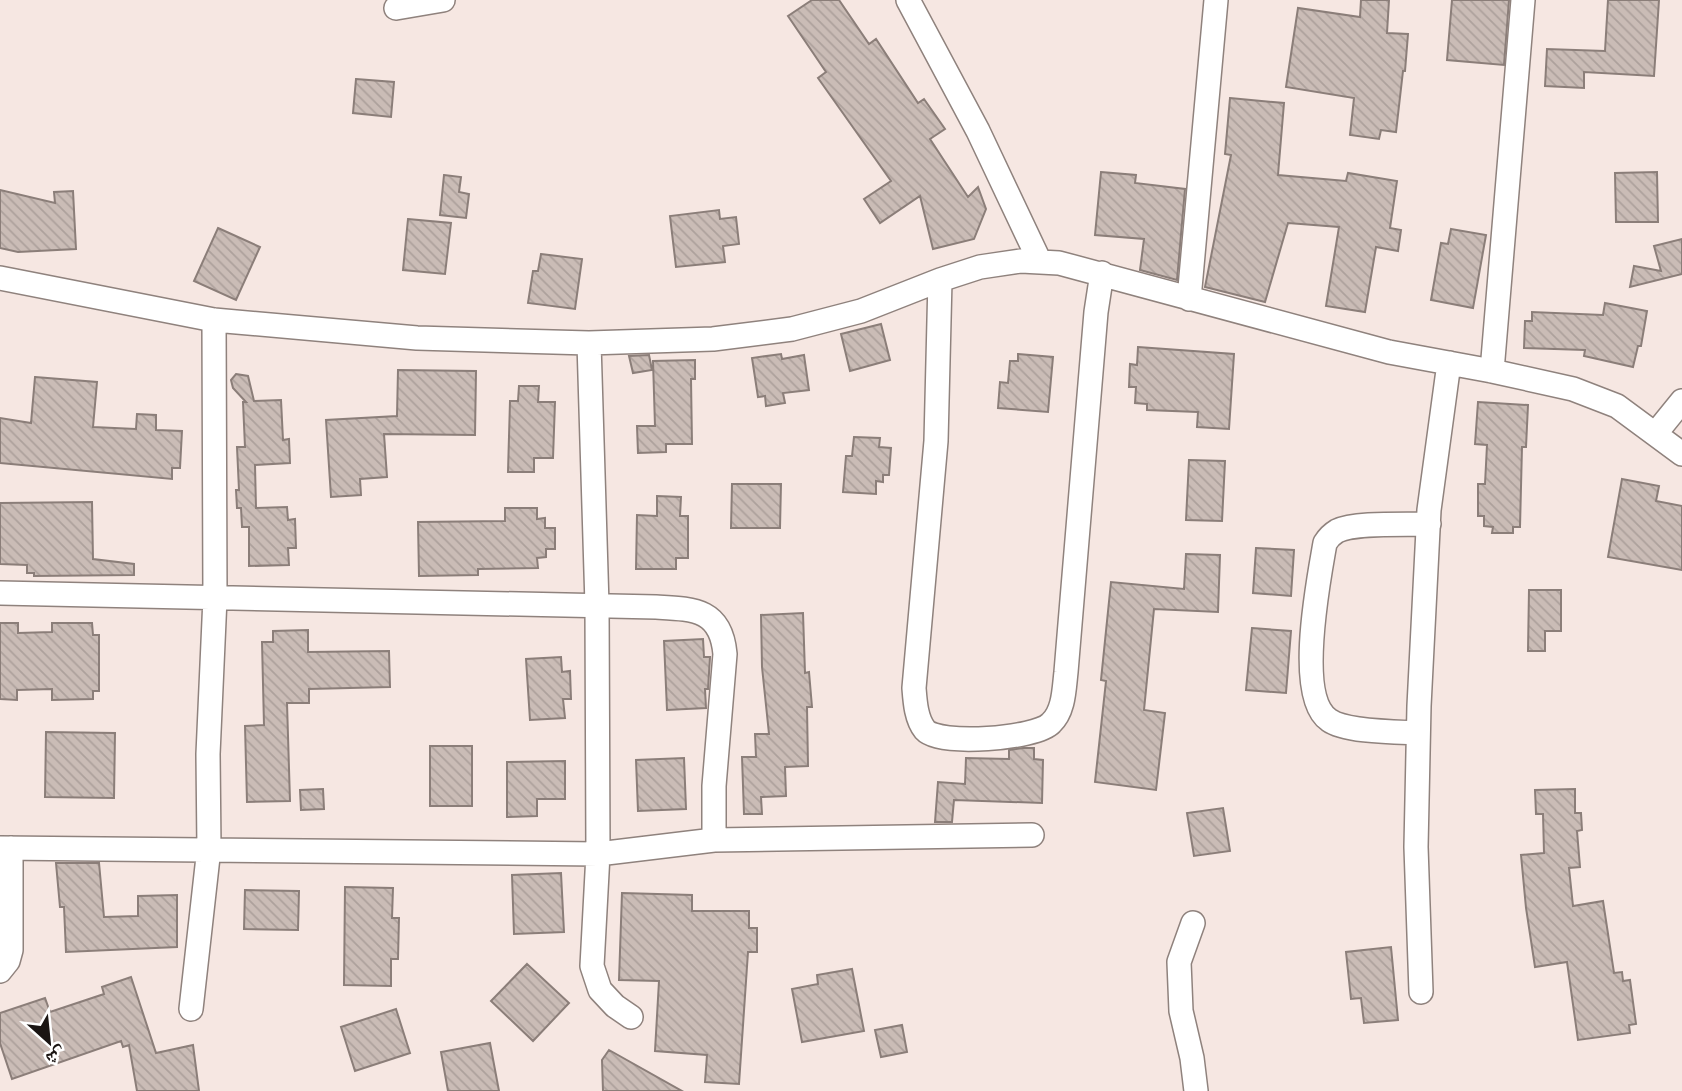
<svg xmlns="http://www.w3.org/2000/svg" width="1682" height="1091" font-family="'Fira Sans Condensed','Noto Naskh Arabic',sans-serif">
	<style>
		.building { fill: url(#building-back-hatch); stroke: #8b7e79; stroke-width: 2 }
		.lines { fill: none; stroke-linecap: round; stroke-linejoin: round }
		.minor-casing { stroke: #8f827d; stroke-width: 26 }
		.minor { stroke: #fff; stroke-width: 23 }
	</style>
	<defs>
		<pattern id="building-back-hatch" width="6" height="6" patternUnits="userSpaceOnUse" patternTransform="scale(1.75)"><rect width="6" height="6" fill="#cabcb6"/><path d="M-1 5l2 2M0 0l6 6M5-1l2 2" fill="none" stroke="#ada19c"/></pattern>
	</defs>
	<rect width="100%" height="100%" fill="#f6e7e2"/>
	<path class="building" d="M 812,0 L 839,0 L 869,44 L 876,39 L 918,103 L 924,99 L 945,129 L 930,139 L 968,197 L 978,187 L 986,209 L 974,239 L 933,249 L 920,196 L 880,223 L 864,199 L 891,181 L 818,78 L 826,72 L 788,16 Z
		M 1361,0 L 1389,0 L 1387,33 L 1408,34 L 1405,71 L 1403,71 L 1396,132 L 1381,130 L 1379,139 L 1350,135 L 1354,98 L 1286,87 L 1298,8 L 1360,17 Z
		M 1452,0 L 1509,0 L 1504,65 L 1447,60 Z
		M 1608,0 L 1659,0 L 1654,76 L 1584,72 L 1584,88 L 1545,86 L 1547,49 L 1605,51 Z
		M 356,79 L 394,82 L 391,117 L 353,113 Z
		M 1230,98 L 1284,103 L 1278,175 L 1346,181 L 1348,173 L 1397,181 L 1390,228 L 1401,230 L 1398,251 L 1376,247 L 1365,312 L 1326,306 L 1339,227 L 1288,223 L 1265,302 L 1205,287 L 1231,155 L 1225,154 Z
		M 1101,172 L 1136,175 L 1135,183 L 1185,189 L 1177,280 L 1140,270 L 1144,239 L 1095,235 Z
		M 1657,172 L 1658,222 L 1616,222 L 1615,173 Z
		M 444,175 L 461,177 L 459,192 L 469,194 L 466,218 L 440,215 Z
		M 0,190 L 55,203 L 54,192 L 73,191 L 76,249 L 18,252 L 0,248 Z
		M 719,210 L 720,219 L 736,217 L 739,244 L 723,246 L 725,262 L 676,267 L 670,216 Z
		M 408,219 L 451,223 L 445,274 L 403,270 Z
		M 218,228 L 260,247 L 236,300 L 194,281 Z
		M 1451,229 L 1486,235 L 1473,308 L 1431,300 L 1441,243 L 1448,244 Z
		M 1682,239 L 1682,274 L 1630,287 L 1634,266 L 1661,271 L 1654,246 Z
		M 541,254 L 582,259 L 575,309 L 528,303 L 533,271 L 538,271 Z
		M 1605,303 L 1647,311 L 1641,346 L 1638,346 L 1633,367 L 1584,356 L 1585,350 L 1524,348 L 1525,321 L 1532,321 L 1532,312 L 1603,315 Z
		M 881,324 L 890,360 L 850,371 L 841,334 Z
		M 1138,347 L 1234,354 L 1229,429 L 1197,427 L 1198,412 L 1147,410 L 1147,404 L 1135,403 L 1136,387 L 1129,387 L 1130,364 L 1137,365 Z
		M 781,354 L 782,359 L 804,355 L 809,390 L 783,393 L 785,403 L 766,406 L 765,396 L 758,397 L 752,358 Z
		M 1018,354 L 1053,357 L 1048,412 L 998,408 L 1000,382 L 1008,383 L 1010,361 L 1018,361 Z
		M 649,355 L 652,370 L 633,373 L 629,356 Z
		M 695,360 L 695,379 L 691,379 L 692,444 L 666,444 L 666,452 L 638,453 L 637,426 L 655,426 L 653,361 Z
		M 398,370 L 476,371 L 475,435 L 384,434 L 387,477 L 360,479 L 361,495 L 331,497 L 326,420 L 397,416 Z
		M 236,374 L 248,376 L 254,401 L 281,400 L 283,440 L 289,439 L 290,463 L 255,465 L 256,508 L 287,507 L 288,520 L 295,519 L 296,548 L 288,548 L 289,565 L 249,566 L 249,527 L 242,527 L 241,508 L 237,508 L 236,490 L 239,490 L 237,447 L 245,447 L 243,402 L 246,402 L 233,388 L 231,380 Z
		M 35,377 L 97,382 L 93,427 L 136,429 L 137,414 L 156,415 L 156,430 L 182,431 L 180,468 L 172,468 L 172,479 L 0,463 L 0,418 L 31,423 Z
		M 519,386 L 539,386 L 538,402 L 555,402 L 553,458 L 534,458 L 534,472 L 508,472 L 510,401 L 518,401 Z
		M 1478,402 L 1528,405 L 1526,447 L 1522,447 L 1520,527 L 1513,527 L 1513,533 L 1492,533 L 1493,527 L 1484,526 L 1484,516 L 1478,516 L 1478,484 L 1485,484 L 1487,445 L 1475,444 Z
		M 854,437 L 880,438 L 879,447 L 891,448 L 889,475 L 883,475 L 883,482 L 876,481 L 876,494 L 843,492 L 846,456 L 852,456 Z
		M 1189,460 L 1225,461 L 1222,521 L 1186,520 Z
		M 1622,479 L 1659,486 L 1656,501 L 1682,506 L 1682,570 L 1608,557 Z
		M 732,484 L 781,484 L 780,528 L 731,528 Z
		M 657,496 L 681,497 L 680,516 L 688,516 L 688,558 L 676,558 L 676,569 L 636,569 L 637,515 L 657,516 Z
		M 92,502 L 93,559 L 134,564 L 134,575 L 34,576 L 34,573 L 27,573 L 27,565 L 0,564 L 0,503 Z
		M 505,508 L 537,508 L 537,519 L 545,518 L 545,528 L 555,528 L 555,549 L 546,549 L 546,557 L 537,558 L 538,568 L 478,569 L 478,575 L 419,576 L 418,522 L 505,521 Z
		M 1256,548 L 1294,550 L 1291,596 L 1253,593 Z
		M 1186,554 L 1220,555 L 1218,612 L 1154,609 L 1144,710 L 1165,713 L 1156,790 L 1095,782 L 1106,681 L 1101,680 L 1111,582 L 1184,589 Z
		M 1529,590 L 1561,590 L 1561,631 L 1545,631 L 1545,651 L 1528,651 Z
		M 803,613 L 805,673 L 809,672 L 812,707 L 807,707 L 808,766 L 785,767 L 786,796 L 761,797 L 762,814 L 744,814 L 742,757 L 756,757 L 755,734 L 769,734 L 762,667 L 761,615 Z
		M 0,623 L 18,623 L 18,633 L 52,632 L 52,623 L 92,623 L 93,635 L 99,635 L 99,691 L 93,691 L 93,699 L 52,700 L 52,689 L 17,690 L 17,700 L 0,699 Z
		M 1252,628 L 1291,631 L 1286,693 L 1246,690 Z
		M 308,630 L 308,652 L 389,651 L 390,687 L 309,689 L 309,703 L 287,703 L 290,801 L 247,802 L 245,726 L 264,725 L 262,642 L 273,642 L 273,631 Z
		M 703,639 L 704,657 L 710,657 L 708,689 L 705,689 L 706,708 L 667,710 L 664,641 Z
		M 561,657 L 562,672 L 570,671 L 571,699 L 563,699 L 565,718 L 530,720 L 526,659 Z
		M 46,732 L 115,733 L 114,798 L 45,797 Z
		M 430,746 L 472,746 L 472,806 L 430,806 Z
		M 1023,748 L 1034,748 L 1034,759 L 1043,760 L 1042,803 L 954,800 L 952,822 L 935,822 L 938,782 L 965,784 L 966,758 L 1009,759 L 1009,750 Z
		M 684,758 L 686,809 L 638,811 L 636,760 Z
		M 565,761 L 565,799 L 537,799 L 537,816 L 507,817 L 507,762 Z
		M 323,789 L 324,809 L 301,810 L 300,790 Z
		M 1575,789 L 1575,813 L 1581,813 L 1582,830 L 1577,831 L 1580,867 L 1569,868 L 1573,906 L 1603,901 L 1614,973 L 1622,972 L 1623,981 L 1630,980 L 1636,1024 L 1629,1025 L 1630,1033 L 1578,1040 L 1567,962 L 1535,967 L 1526,908 L 1521,855 L 1544,853 L 1543,814 L 1536,814 L 1535,790 Z
		M 1223,808 L 1230,851 L 1194,856 L 1187,813 Z
		M 56,863 L 99,863 L 104,917 L 138,916 L 138,896 L 177,895 L 177,947 L 66,952 L 64,907 L 60,907 Z
		M 561,873 L 564,932 L 514,934 L 512,875 Z
		M 345,887 L 393,888 L 392,918 L 399,918 L 398,959 L 391,959 L 391,986 L 344,985 Z
		M 245,890 L 299,891 L 298,930 L 244,929 Z
		M 622,893 L 692,895 L 692,911 L 749,911 L 749,928 L 757,928 L 757,952 L 748,952 L 739,1084 L 705,1082 L 707,1055 L 655,1051 L 659,981 L 619,980 Z
		M 1391,947 L 1398,1020 L 1364,1023 L 1361,998 L 1351,999 L 1346,952 Z
		M 527,964 L 569,1003 L 533,1041 L 491,1001 Z
		M 852,969 L 864,1031 L 802,1042 L 792,989 L 818,984 L 817,975 Z
		M 131,977 L 156,1053 L 193,1045 L 199,1091 L 137,1091 L 129,1045 L 123,1047 L 121,1041 L 12,1079 L 0,1043 L 0,1013 L 45,998 L 50,1012 L 104,994 L 102,987 Z
		M 396,1009 L 410,1053 L 355,1071 L 341,1027 Z
		M 902,1025 L 907,1052 L 881,1057 L 875,1030 Z
		M 490,1043 L 499,1091 L 448,1091 L 441,1052 Z
		M 609,1050 L 682,1091 L 603,1091 L 602,1060 Z"/>
	<g class="lines">
		<defs>
			<path id="minor" d="M 908,0 L 978,131 L 1040,262
				M 396,8 L 443,0
				M 0,278 L 214,320 L 417,338 L 589,343 L 713,339 L 792,329 L 861,311 L 940,280 L 980,267 L 1021,261 L 1059,263 L 1389,352 L 1492,371 L 1573,389 L 1617,406 L 1682,454
				M 940,280 L 936,441 L 914,688 C 915,701 916,719 925,730 C 939,746 1036,739 1051,723 C 1064,711 1064,689 1066,672 L 1096,312 L 1102,273
				M 1189,299 L 1216,0
				M 589,343 L 597,605 L 598,854 L 592,966 L 600,990 L 615,1006 L 631,1017
				M 1492,371 L 1523,0
				M 1656,433 L 1682,401
				M 0,593 L 656,607 C 694,609 721,609 725,654 L 714,786 L 714,840
				M 1418,733 C 1397,732 1345,732 1329,720 C 1295,697 1319,578 1325,543 C 1328,538 1332,534 1337,531 C 1356,522 1406,525 1429,524
				M 0,848 L 598,854 L 714,840 L 1032,835
				M 1193,923 L 1179,962 L 1181,1011 L 1192,1058 L 1196,1091
				M 0,971 L 8,961 L 11,950 L 11,848
				M 1421,992 L 1416,847 L 1419,706 L 1429,510 L 1449,363
				M 191,1009 L 209,848 L 208,754 L 215,598 L 214,320"/>
		</defs>
		<use href="#minor" class="minor-casing"/>
		<use href="#minor" class="minor"/>
	</g>
	<g transform="translate(49 1042) rotate(153)" stroke="#ffffff" stroke-width="5" paint-order="stroke">
	<path d="M0-5L12 26L0 18L-12 26Z" fill="#1a1513"/>
	<text y="-10" font-size="19" font-weight="bold" text-anchor="middle" fill="#1a1513">ش</text>
	</g>
</svg>
